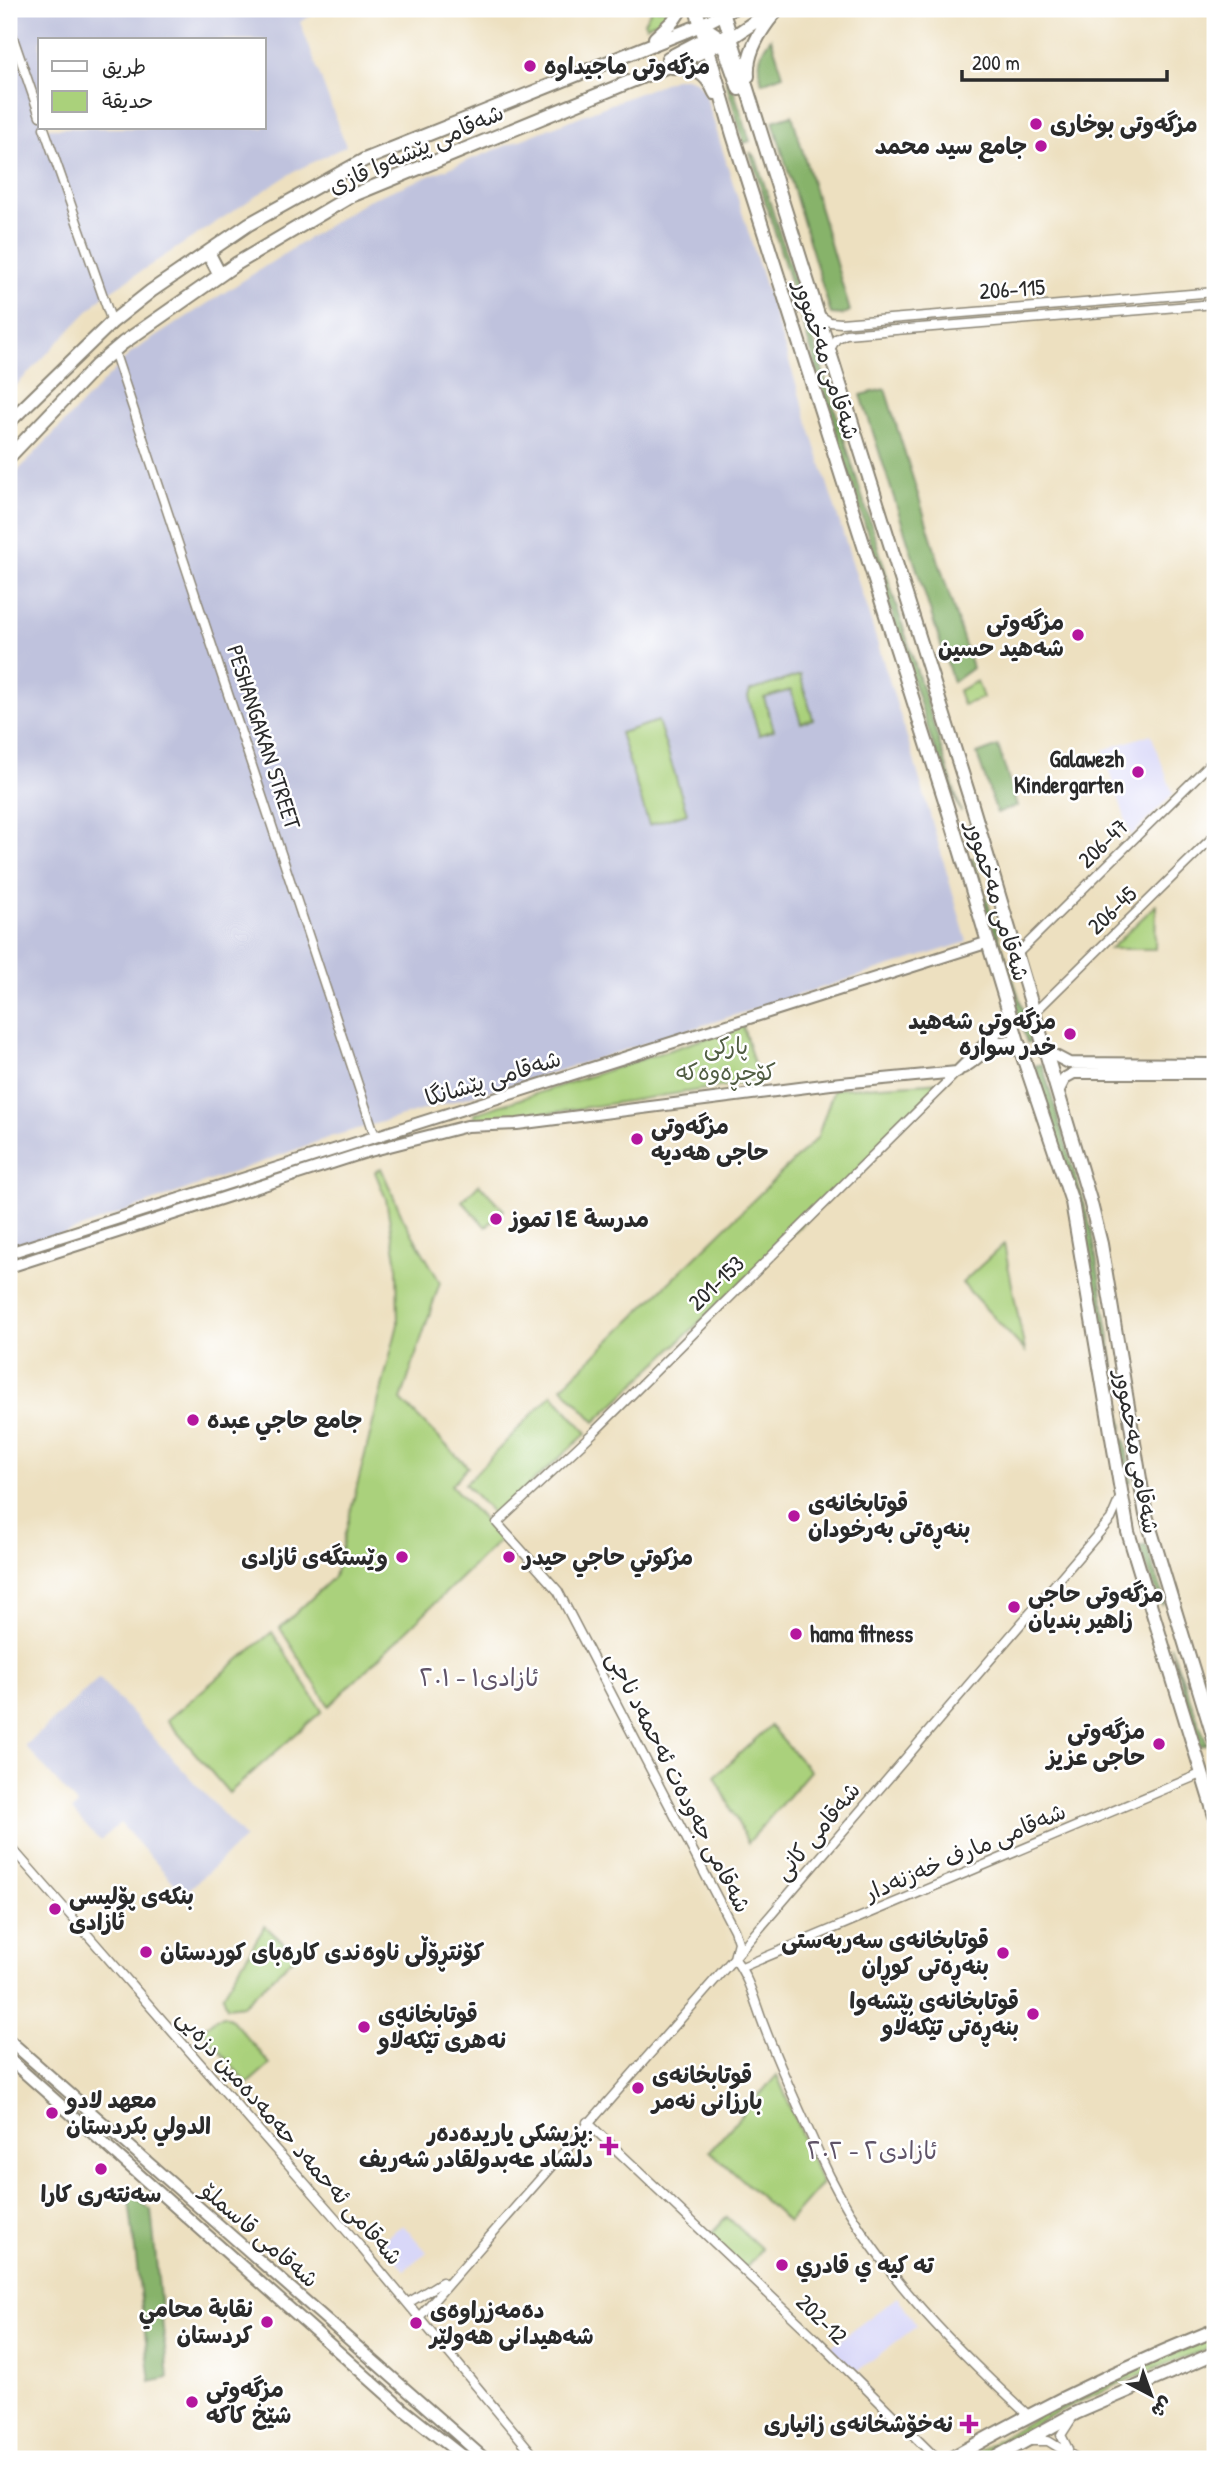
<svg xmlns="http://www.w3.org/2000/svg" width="1224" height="2468" font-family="'Patrick Hand','Playpen Sans Arabic',sans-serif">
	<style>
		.built { fill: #d8d7f8 }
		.industrial { fill: #bfc2dd; fill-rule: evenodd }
		.green { fill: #aad17b; stroke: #6a7e53; stroke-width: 2 }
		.forest { fill: #87b36b; stroke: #596f4b; stroke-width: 2 }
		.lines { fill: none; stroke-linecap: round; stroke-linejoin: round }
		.minor-casing { stroke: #8c8676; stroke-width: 11 }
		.major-casing { stroke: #8c8676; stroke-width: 14 }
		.highway-casing { stroke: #8c8676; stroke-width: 16 }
		.minor { stroke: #fff; stroke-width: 8 }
		.major { stroke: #fff; stroke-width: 10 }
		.highway { stroke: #fff; stroke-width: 12 }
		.poi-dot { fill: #b5179e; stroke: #fff; stroke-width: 2.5 }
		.labels { text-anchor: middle; stroke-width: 5; stroke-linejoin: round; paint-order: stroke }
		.poi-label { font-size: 23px; font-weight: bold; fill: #2b2b2b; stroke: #fff; text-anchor: start }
		.street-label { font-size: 23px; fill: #2b2b2b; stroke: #fff }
		.park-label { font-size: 23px; fill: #515d43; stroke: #fff }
		.neighbourhood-label { font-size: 24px; fill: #605468; stroke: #fff }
	</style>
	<rect width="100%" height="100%" fill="#fff"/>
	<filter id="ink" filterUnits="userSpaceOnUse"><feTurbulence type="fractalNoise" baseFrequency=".0143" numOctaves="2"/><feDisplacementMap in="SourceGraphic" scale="14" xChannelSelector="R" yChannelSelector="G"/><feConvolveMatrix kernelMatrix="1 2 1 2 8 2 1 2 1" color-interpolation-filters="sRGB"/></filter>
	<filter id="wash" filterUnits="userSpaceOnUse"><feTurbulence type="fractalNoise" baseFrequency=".00686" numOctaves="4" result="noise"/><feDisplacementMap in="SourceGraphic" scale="28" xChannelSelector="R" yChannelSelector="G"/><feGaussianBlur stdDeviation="1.57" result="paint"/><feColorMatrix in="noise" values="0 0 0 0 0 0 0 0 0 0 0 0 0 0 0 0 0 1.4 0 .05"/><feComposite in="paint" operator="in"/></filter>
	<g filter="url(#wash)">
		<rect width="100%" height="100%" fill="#ede0c0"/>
		<path class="built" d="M 1151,734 L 1173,794 L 1131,836 L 1103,750 Z
			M 403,2225 L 427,2252 L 404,2270 L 380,2241 Z
			M 897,2297 L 917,2326 L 856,2372 L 830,2347 Z"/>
		<path class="industrial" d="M 9,9 L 323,9 L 300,22 L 346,146 L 293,172 L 103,296 L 9,393 ZM 40,40 L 264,40 L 264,128 L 40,128 Z
			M 677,78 L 688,78 L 697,82 L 705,94 L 912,753 L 967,942 L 564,1069 L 330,1137 L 9,1254 L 9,480 L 132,352 L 368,200 Z
			M 99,1678 L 245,1838 L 184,1894 L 120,1823 L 100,1841 L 72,1811 L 78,1805 L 25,1746 Z"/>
		<path class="green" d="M 652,9 L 668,9 L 663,19 L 646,26 L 644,22 Z
			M 800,675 L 813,719 L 801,723 L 791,690 L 764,698 L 774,730 L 759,735 L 748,697 L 750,691 Z
			M 977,681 L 983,698 L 963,705 L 958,691 Z
			M 658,721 L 687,813 L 649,825 L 620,733 Z
			M 1156,905 L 1155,949 L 1110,949 Z
			M 743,1026 L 759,1081 L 477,1124 L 474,1114 Z
			M 945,1082 L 868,1161 L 595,1422 L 562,1387 L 817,1138 L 834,1089 Z
			M 381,1168 L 403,1218 L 440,1282 L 401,1400 L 468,1467 L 451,1485 L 501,1539 L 329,1706 L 280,1628 L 334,1577 L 398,1324 L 397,1265 L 386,1199 L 375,1172 Z
			M 479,1184 L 504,1210 L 486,1227 L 462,1201 Z
			M 1004,1244 L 1025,1351 L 962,1283 Z
			M 552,1394 L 587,1433 L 495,1516 L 465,1484 Z
			M 272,1632 L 322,1711 L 229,1793 L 167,1720 Z
			M 770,1726 L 810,1771 L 748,1843 L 715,1776 Z
			M 265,1926 L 297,1955 L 243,2005 L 227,2007 L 223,1995 Z
			M 224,2016 L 232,2020 L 270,2064 L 247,2084 L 202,2030 L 216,2018 Z
			M 777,2075 L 822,2184 L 788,2222 L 710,2151 Z
			M 727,2217 L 762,2249 L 745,2269 L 709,2236 Z
			M 1215,2337 L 1215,2346 C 1132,2376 1049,2411 975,2459 L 967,2459 C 1044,2408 1130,2371 1215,2337 Z"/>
		<path class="forest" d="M 771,38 L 783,75 L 762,83 C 758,64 758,53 771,38 Z
			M 730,79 L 750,141 L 744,143 L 726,81 Z
			M 792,115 L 850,311 L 842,315 L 831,314 L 773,121 Z
			M 750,152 L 756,158 L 961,812 L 932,742 Z
			M 885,389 L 972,668 L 953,682 L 861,395 Z
			M 998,746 L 1017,806 L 997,813 L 977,754 Z
			M 973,858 L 1033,1040 L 1027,1043 L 970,859 Z
			M 1042,1064 L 1092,1232 L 1117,1388 L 1110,1389 L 1086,1231 L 1035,1066 Z
			M 1112,1398 L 1118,1398 L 1123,1429 L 1117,1430 Z
			M 1125,1440 L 1131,1482 L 1125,1484 L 1118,1442 Z
			M 1146,1545 L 1165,1602 L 1162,1605 L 1139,1547 Z
			M 1170,1645 L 1207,1744 L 1200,1746 Z
			M 128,2192 L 151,2210 L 168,2378 L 151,2382 Z"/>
	</g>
	<g filter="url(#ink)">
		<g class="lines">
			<defs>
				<path id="minor" d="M 9,26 L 40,116
					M 44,128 L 112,322
					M 819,315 L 830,322 L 841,323 L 1215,292
					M 114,351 L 375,1136
					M 829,351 L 836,339 L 846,334 L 1215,304
					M 1017,954 L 1215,759
					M 1035,1012 L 1215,835
					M 957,1072 L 594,1432 L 497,1523 L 558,1591 L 734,1930 L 738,1942 L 734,1958 C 749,1977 755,2003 764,2026 C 781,2071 802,2115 821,2158 C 867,2260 947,2341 1028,2415
					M 9,1845 L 359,2245 L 537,2459
					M 742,1967 L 1203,1773
					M 587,2122 L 816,2339 L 937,2459
					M 408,2303 L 442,2282
					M 420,2316 L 734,1958 L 1111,1519 L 1120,1498
					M 1030,2441 L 1048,2441 L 1078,2459
					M 1068,2449 L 1061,2435 L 1072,2418"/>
				<path id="major" d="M 1046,1051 L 1069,1063 L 1215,1064
					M 963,1068 C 983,1058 996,1032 1019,1045
					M 1058,1092 L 1065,1078 L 1074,1073 L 1215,1073
					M 9,1253 L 989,942
					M 9,1267 L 366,1152 L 467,1126 L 517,1124 L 831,1084 L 957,1072 L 1011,1018
					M 9,2040 L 485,2459
					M 9,2059 L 404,2410 L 466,2459"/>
				<path id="highway" d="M 696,9 L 733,135 L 949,813 L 1019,1045 L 1072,1202 L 1128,1532 L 1215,1816
					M 722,9 L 972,805 L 1090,1200 L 1101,1244 L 1146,1515 L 1215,1742
					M 701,25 L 721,38 L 739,89
					M 655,38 L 673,21 L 681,9
					M 668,58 L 710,36
					M 672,67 C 694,68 706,71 715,93
					M 748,76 C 746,53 760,31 774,14
					M 208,252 L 220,275
					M 9,422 L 112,322 L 151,291 L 249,224 L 364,160 L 701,25 L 732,9
					M 9,457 L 97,365 L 123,343 L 236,264 L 351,196 L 695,55 L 731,38 L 774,9
					M 950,2459 C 1035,2410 1123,2367 1215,2330
					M 993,2459 L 1076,2413 L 1215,2353"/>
			</defs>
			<use href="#minor" class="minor-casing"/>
			<use href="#major" class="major-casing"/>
			<use href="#highway" class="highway-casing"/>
			<use href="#minor" class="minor"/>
			<use href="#major" class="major"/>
			<use href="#highway" class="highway"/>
		</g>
	</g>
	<g class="poi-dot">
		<circle cx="530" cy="66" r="7"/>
		<circle cx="1036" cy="124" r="7"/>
		<circle cx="1041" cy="146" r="7"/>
		<circle cx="1078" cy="635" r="7"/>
		<circle cx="1138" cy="772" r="7"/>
		<circle cx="1070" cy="1034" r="7"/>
		<circle cx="637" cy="1139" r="7"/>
		<circle cx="496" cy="1219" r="7"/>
		<circle cx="193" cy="1420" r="7"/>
		<circle cx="794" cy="1516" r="7"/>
		<circle cx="402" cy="1557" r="7"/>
		<circle cx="509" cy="1557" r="7"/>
		<circle cx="1014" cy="1607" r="7"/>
		<circle cx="796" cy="1634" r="7"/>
		<circle cx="1159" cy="1744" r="7"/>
		<circle cx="55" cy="1909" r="7"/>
		<circle cx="146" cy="1952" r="7"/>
		<circle cx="1003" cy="1953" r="7"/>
		<circle cx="1033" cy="2014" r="7"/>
		<circle cx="364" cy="2027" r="7"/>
		<circle cx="638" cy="2088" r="7"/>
		<circle cx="52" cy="2113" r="7"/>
		<path d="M605.5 2135.5h7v7h7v7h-7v7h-7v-7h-7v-7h7z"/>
		<circle cx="101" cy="2169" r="7"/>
		<circle cx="782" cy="2265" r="7"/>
		<circle cx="267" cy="2322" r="7"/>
		<circle cx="416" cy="2323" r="7"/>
		<circle cx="192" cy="2402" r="7"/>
		<path d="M965.5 2413.5h7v7h7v7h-7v7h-7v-7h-7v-7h7z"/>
	</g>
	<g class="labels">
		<g class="poi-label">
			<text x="544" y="74">مزگەوتی ماجیداوە</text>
			<text x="1050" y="132">مزگەوتی بوخاری</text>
			<text x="1027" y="154" text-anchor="end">جامع سيد محمد</text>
			<text x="1064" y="630" text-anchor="end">مزگەوتی<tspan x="1064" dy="26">شەهید حسين</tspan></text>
			<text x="1124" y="767" text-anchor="end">Galawezh<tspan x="1124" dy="26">Kindergarten</tspan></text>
			<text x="1056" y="1029" text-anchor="end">مزگەوتی شەهید<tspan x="1056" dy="26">خدر سوارە</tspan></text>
			<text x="651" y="1134">مزگەوتی<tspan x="651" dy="26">حاجی هەدیە</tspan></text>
			<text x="510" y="1227">مدرسة ١٤ تموز</text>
			<text x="207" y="1428">جامع حاجي عبده</text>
			<text x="808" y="1511">قوتابخانەی<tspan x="808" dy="26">بنەڕەتی بەرخودان</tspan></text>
			<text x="388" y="1565" text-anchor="end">وێستگەی ئازادی</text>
			<text x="523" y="1565">مزكوتي حاجي حيدر</text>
			<text x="1028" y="1602">مزگەوتی حاجی<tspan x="1028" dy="26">زاهیر بندیان</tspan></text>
			<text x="810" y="1642">hama fitness</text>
			<text x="1145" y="1739" text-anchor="end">مزگەوتی<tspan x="1145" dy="26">حاجی عزیز</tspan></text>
			<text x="69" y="1904">بنکەی پۆلیسی<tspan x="69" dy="26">ئازادی</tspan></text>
			<text x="989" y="1948" text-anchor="end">قوتابخانەی سەربەستی<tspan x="989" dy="26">بنەڕەتی کوڕان</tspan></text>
			<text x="160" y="1960">کۆنتڕۆڵی ناوەندی کارەبای کوردستان</text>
			<text x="1019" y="2009" text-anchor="end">قوتابخانەی پێشەوا<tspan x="1019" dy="26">بنەڕەتی تێکەڵاو</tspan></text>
			<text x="378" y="2022">قوتابخانه‌ی<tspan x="378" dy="26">نه‌هری تێكه‌ڵاو</tspan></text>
			<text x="652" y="2083">قوتابخانەی<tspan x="652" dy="26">بارزانی نەمر</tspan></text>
			<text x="66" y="2108">معهد لادو<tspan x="66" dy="26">الدولي بكردستان</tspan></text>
			<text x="593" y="2141" text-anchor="end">پزیشکی یاریدەدەر:<tspan x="593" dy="26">دلشاد عەبدولقادر شەریف</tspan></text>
			<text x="101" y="2202" text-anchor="middle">سەنتەری کارا</text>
			<text x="796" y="2273">ته كيه ي قادري</text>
			<text x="253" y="2317" text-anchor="end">نقابة محامي<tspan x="253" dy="26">كردستان</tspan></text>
			<text x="430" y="2318">دەمەزراوەی<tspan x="430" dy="26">شەهیدانی هەولێر</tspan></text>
			<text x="206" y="2397">مزگه‌وتی<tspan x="206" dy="26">شێخ كاكه</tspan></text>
			<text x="953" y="2432" text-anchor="end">نەخۆشخانەی زانیاری</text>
		</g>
		<g class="street-label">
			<text transform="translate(416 149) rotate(-24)" y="8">شەقامی پێشەوا قازی</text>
			<text transform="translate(1012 289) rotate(-4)" y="8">206-115</text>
			<text transform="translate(827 360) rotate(72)" y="8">شەقامی مەخموور</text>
			<text transform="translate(264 737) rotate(72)" y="8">PESHANGAKAN STREET</text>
			<text transform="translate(1103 843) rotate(-44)" y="8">206-47</text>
			<text transform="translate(998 901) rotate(73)" y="8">شەقامی مەخموور</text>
			<text transform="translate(1112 910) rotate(-44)" y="8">206-45</text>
			<text transform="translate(493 1078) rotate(-17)" y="8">شەقامی پێشانگا</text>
			<text transform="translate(716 1283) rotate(-44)" y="8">201-153</text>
			<text transform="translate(1137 1452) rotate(80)" y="8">شەقامی مەخموور</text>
			<text transform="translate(679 1782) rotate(63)" y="8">شەقامی جەودەت ئەحمەد ناجی</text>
			<text transform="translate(817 1831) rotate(-50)" y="8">شەقامی کانی</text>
			<text transform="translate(965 1852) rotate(-23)" y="8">شەقامی مارف خەزنەدار</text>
			<text transform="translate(290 2137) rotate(49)" y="8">شەقامی ئەحمەد حەمەدەمین دزەیی</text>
			<text transform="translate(260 2235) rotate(41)" y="8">شەقامی قاسملۆ</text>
			<text transform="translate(822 2319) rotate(44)" y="8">202-12</text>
		</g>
		<g class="park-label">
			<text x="726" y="1054">پارکی<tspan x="726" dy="26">کۆچڕەوەکە</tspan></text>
		</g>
		<g class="neighbourhood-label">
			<text x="479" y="1686">ئازادی١ - ٢٠١</text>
			<text x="872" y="2159">ئازادی٢ - ٢٠٢</text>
		</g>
	</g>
	<rect width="1224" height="2468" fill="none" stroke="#fff" stroke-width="35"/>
	<rect x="38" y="38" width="228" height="91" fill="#ffffff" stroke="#aaaaaa" stroke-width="2"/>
	<rect x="52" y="61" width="35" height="10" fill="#ffffff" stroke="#aaaaaa" stroke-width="2"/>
	<text x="102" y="74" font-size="21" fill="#2b2b2b">طريق</text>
	<rect x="52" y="91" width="35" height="21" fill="#aad17b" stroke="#aaaaaa" stroke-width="2"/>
	<text x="102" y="108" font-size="21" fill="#2b2b2b">حديقة</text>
	<g transform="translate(1151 2395) rotate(139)" stroke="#ffffff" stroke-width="5" paint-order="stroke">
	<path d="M0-5L12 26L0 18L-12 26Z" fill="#2b2b2b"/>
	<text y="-10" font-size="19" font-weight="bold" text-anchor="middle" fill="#2b2b2b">ش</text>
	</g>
	<path d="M962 70v10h205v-10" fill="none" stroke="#2b2b2b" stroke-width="3.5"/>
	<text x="972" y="70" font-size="21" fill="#2b2b2b" stroke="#ffffff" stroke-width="5" paint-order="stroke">200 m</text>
</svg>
